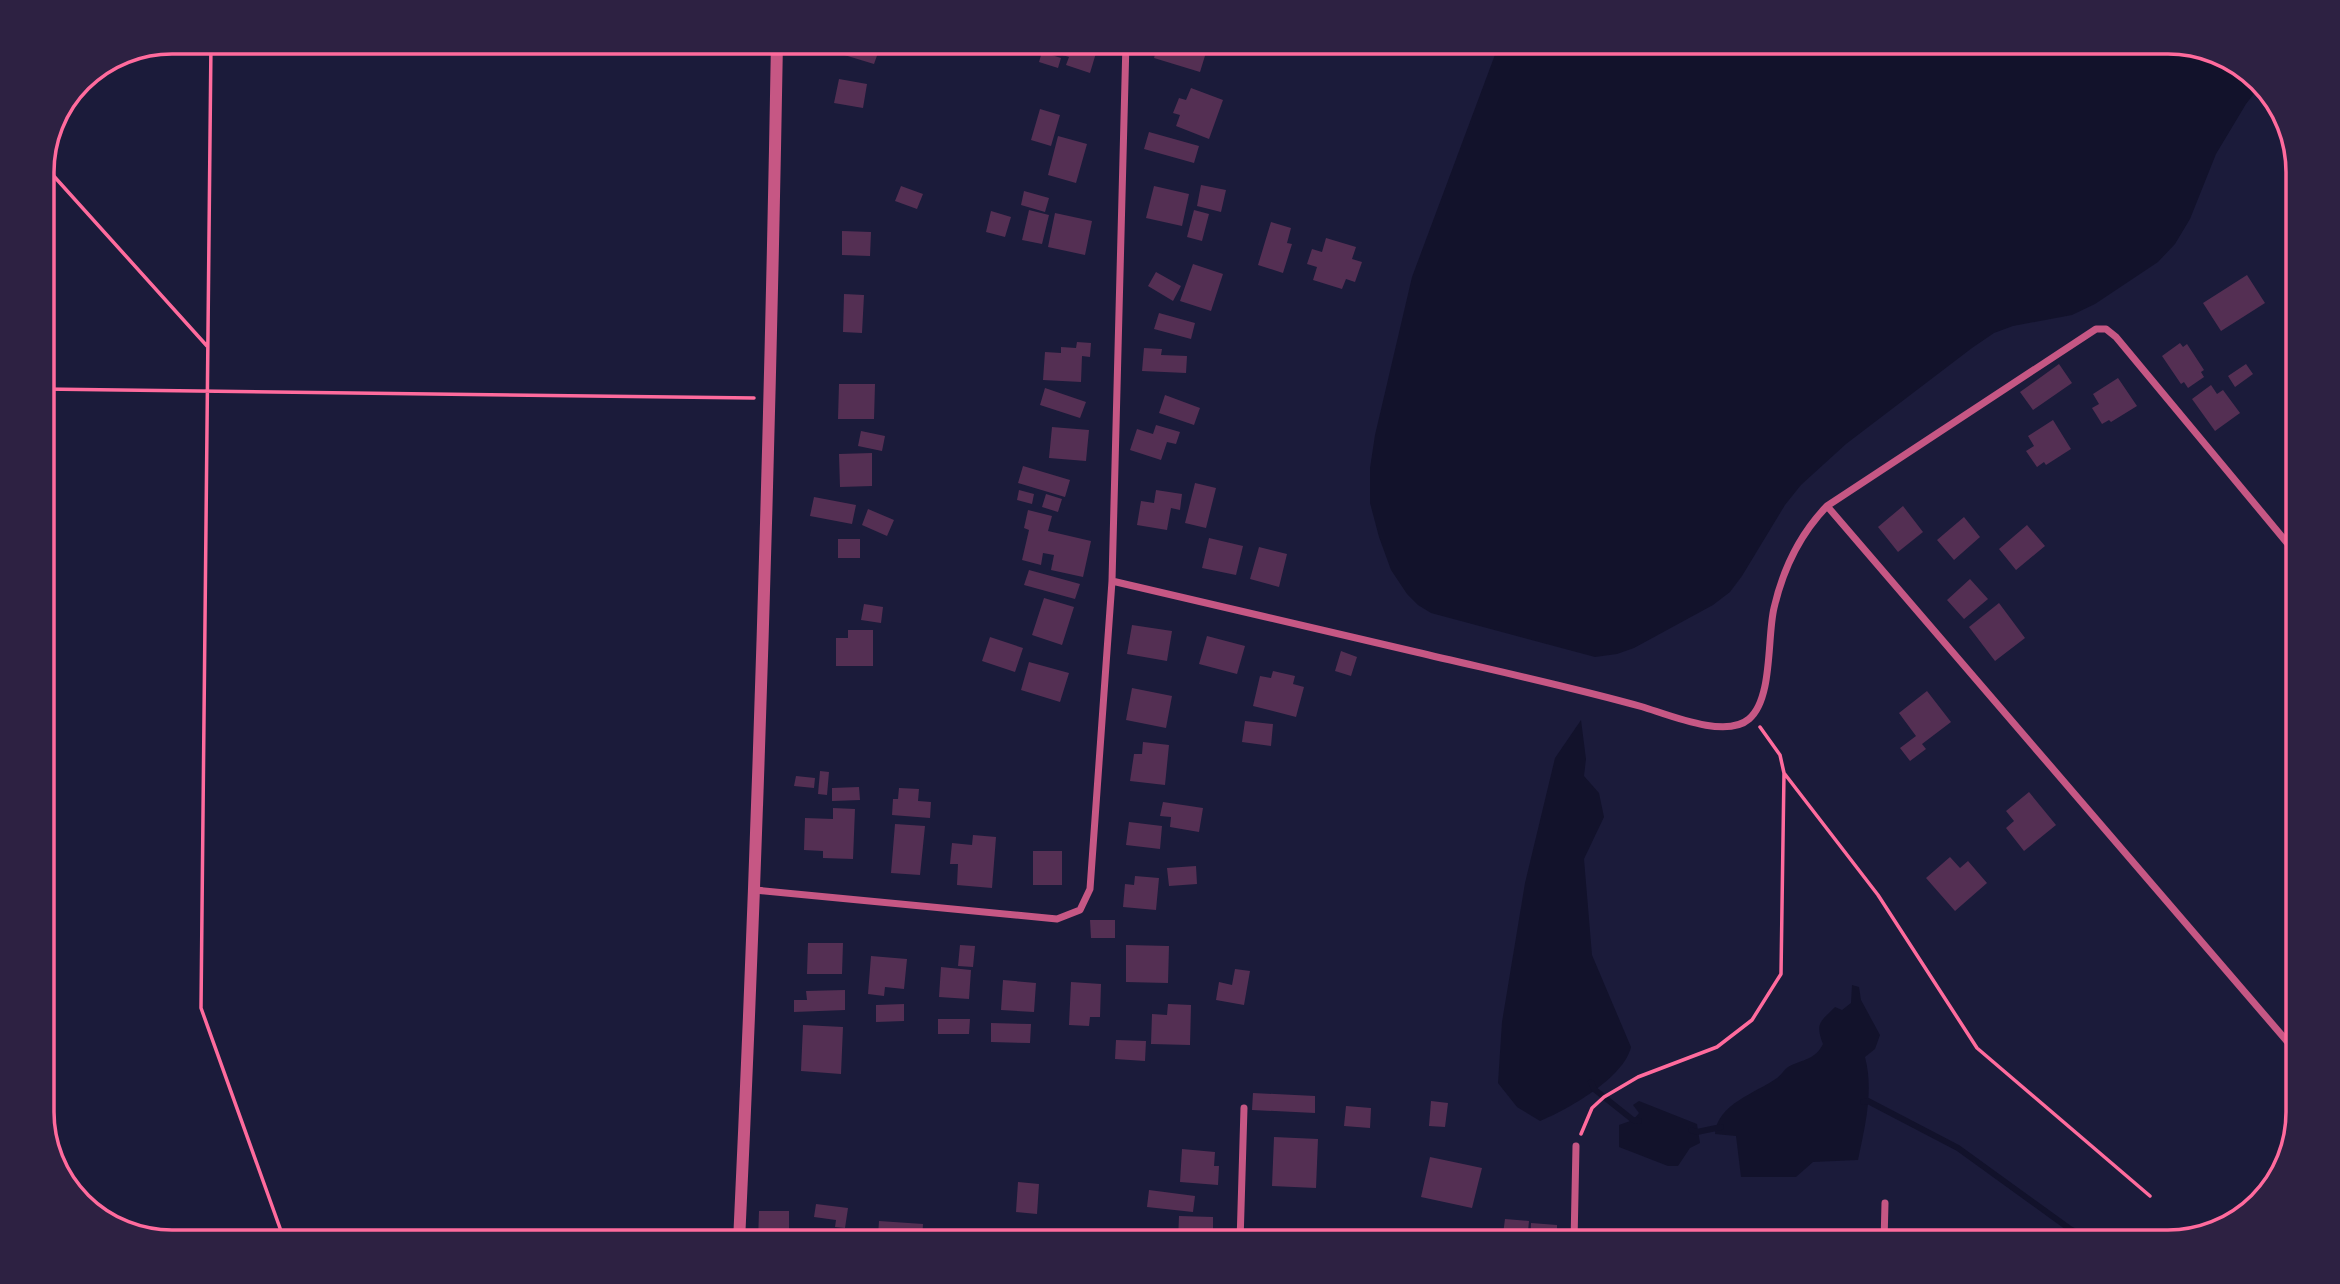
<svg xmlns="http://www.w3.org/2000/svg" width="2340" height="1284" font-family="'Noto Sans',sans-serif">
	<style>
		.water { fill: #12122b }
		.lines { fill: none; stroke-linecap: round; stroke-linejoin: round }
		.stream { stroke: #12122b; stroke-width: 6 }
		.building { fill: #542f53 }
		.path { stroke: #ff6b9d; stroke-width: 3.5 }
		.minor { stroke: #c65784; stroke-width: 7 }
		.tertiary { stroke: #c65784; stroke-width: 12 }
		.rim { fill: none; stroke: #ff6b9d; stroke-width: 3.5 }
	</style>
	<rect width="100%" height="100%" fill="#1b1b3a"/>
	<path class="water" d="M 1492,42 L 2168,42 L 2233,59 L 2260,86 L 2246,104 L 2216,154 L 2190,219 L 2175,244 L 2158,262 L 2095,304 L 2072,315 L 2013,326 L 1994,333 L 1972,348 L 1846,444 L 1801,485 L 1785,505 L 1742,576 L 1730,592 L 1713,605 L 1634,648 L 1617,654 L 1595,657 L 1431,613 L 1418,605 L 1407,594 L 1391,570 L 1379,537 L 1370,503 L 1370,468 L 1375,435 L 1412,277 L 1496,52 Z
		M 1581,720 L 1586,759 L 1584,776 L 1599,793 L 1604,817 L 1584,859 L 1592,955 L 1631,1047 C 1624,1078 1567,1110 1540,1121 L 1517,1107 L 1498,1083 L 1502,1022 L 1525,883 L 1555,758 Z
		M 1852,985 L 1859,987 L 1861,1000 L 1880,1035 L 1875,1049 L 1865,1057 C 1874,1091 1865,1126 1858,1160 L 1813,1162 L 1796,1177 L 1741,1177 L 1736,1136 L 1715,1134 C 1717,1104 1756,1093 1777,1078 C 1781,1075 1784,1070 1788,1067 C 1803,1059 1815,1060 1823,1044 C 1815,1023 1820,1022 1835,1007 L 1842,1010 L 1851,1003 Z
		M 1639,1101 L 1697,1124 L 1700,1143 L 1690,1148 L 1678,1166 L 1668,1166 L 1619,1147 L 1619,1125 L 1633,1120 L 1639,1113 L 1633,1105 Z"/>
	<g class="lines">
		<path class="stream" d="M 1591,1082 L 1594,1089 L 1633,1120 L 1639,1121
			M 1863,1102 L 1868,1101 L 1958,1148 L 2070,1229 L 2096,1242
			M 1691,1130 L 1697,1132 L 1721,1127"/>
	</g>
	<path class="building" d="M 845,42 L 854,42 L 879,50 L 874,64 L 841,54 Z
		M 1056,42 L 1090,42 L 1087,50 L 1096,53 L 1090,73 L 1066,65 L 1069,57 L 1053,52 Z
		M 1182,42 L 1194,42 L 1208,46 L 1200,72 L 1154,58 L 1158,43 L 1180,49 Z
		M 1042,52 L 1061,58 L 1058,68 L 1039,62 Z
		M 839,79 L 867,84 L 863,108 L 834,103 Z
		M 1191,88 L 1223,100 L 1209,139 L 1176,126 L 1180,115 L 1173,113 L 1179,98 L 1186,100 Z
		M 1040,109 L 1060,115 L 1051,146 L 1031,140 Z
		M 1149,132 L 1199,146 L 1194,163 L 1144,149 Z
		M 1058,136 L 1087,144 L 1076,183 L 1048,175 Z
		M 1201,185 L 1226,190 L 1221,212 L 1197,206 Z
		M 901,186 L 923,194 L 917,209 L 895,201 Z
		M 1154,186 L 1189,194 L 1182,226 L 1146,218 Z
		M 1024,191 L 1049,198 L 1045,212 L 1021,205 Z
		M 1029,210 L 1049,215 L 1042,244 L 1022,240 Z
		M 1194,210 L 1209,214 L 1202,241 L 1187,237 Z
		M 991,211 L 1011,217 L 1005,237 L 986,232 Z
		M 1055,213 L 1092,221 L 1085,255 L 1048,247 Z
		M 1271,222 L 1291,228 L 1287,243 L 1292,244 L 1283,273 L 1258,265 Z
		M 842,231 L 871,232 L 870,256 L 842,255 Z
		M 1326,238 L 1356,247 L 1352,259 L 1362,262 L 1355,282 L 1346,279 L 1342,289 L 1313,280 L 1317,267 L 1307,264 L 1312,249 L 1322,252 Z
		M 1193,264 L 1223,274 L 1211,311 L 1180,301 Z
		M 1156,272 L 1181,286 L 1173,301 L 1148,286 Z
		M 2247,275 L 2265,303 L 2221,331 L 2203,303 Z
		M 844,294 L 864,295 L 862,333 L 843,332 Z
		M 1159,313 L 1195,323 L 1191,339 L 1154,329 Z
		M 1077,342 L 1091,343 L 1090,357 L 1082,356 L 1081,382 L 1043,380 L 1045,352 L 1061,353 L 1061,347 L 1076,348 Z
		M 2180,343 L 2183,347 L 2187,344 L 2204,370 L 2201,372 L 2204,377 L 2188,388 L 2184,382 L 2181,384 L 2162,356 Z
		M 1144,348 L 1162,349 L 1161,355 L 1187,356 L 1186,373 L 1142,371 Z
		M 2059,364 L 2072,383 L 2033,410 L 2020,392 Z
		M 2246,364 L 2253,374 L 2235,387 L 2228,376 Z
		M 2118,378 L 2137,406 L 2111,422 L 2109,420 L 2102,424 L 2092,408 L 2099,404 L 2093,394 Z
		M 839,384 L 875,384 L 874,419 L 838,419 Z
		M 2211,385 L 2217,394 L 2223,390 L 2240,413 L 2215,431 L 2192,399 Z
		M 1045,388 L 1086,402 L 1080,418 L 1040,405 Z
		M 1165,395 L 1200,408 L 1194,425 L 1159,413 Z
		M 2053,420 L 2071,449 L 2046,465 L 2044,462 L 2037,467 L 2026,451 L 2034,446 L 2028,436 Z
		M 1156,425 L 1180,432 L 1176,444 L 1167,442 L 1161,460 L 1130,450 L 1137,429 L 1153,434 Z
		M 1052,427 L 1089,430 L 1086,461 L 1049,458 Z
		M 861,431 L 885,436 L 882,451 L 858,446 Z
		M 872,453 L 872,486 L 840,487 L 839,454 Z
		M 1023,466 L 1070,480 L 1065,497 L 1018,483 Z
		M 1195,483 L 1216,488 L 1206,528 L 1185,523 Z
		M 1019,490 L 1034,494 L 1032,504 L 1017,500 Z
		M 1156,490 L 1182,494 L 1180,510 L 1171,508 L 1167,530 L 1137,525 L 1141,501 L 1154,503 Z
		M 1046,494 L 1062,499 L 1058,512 L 1042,507 Z
		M 814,497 L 856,505 L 852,524 L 810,516 Z
		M 1903,506 L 1923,532 L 1898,552 L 1878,527 Z
		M 868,509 L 894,520 L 887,536 L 862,525 Z
		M 1028,510 L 1052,516 L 1048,531 L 1091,541 L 1083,577 L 1051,570 L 1054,555 L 1043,553 L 1041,565 L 1022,560 L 1029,530 L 1024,528 Z
		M 1964,517 L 1980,537 L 1954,560 L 1937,540 Z
		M 2027,525 L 2045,546 L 2016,570 L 1999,549 Z
		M 1209,538 L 1243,546 L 1236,575 L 1202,568 Z
		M 838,539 L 860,539 L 860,558 L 838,558 Z
		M 1259,547 L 1287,554 L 1279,587 L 1250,579 Z
		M 1029,570 L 1080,584 L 1075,599 L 1024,585 Z
		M 1970,579 L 1988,599 L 1964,619 L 1947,600 Z
		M 1044,598 L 1074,607 L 1062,645 L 1032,635 Z
		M 1999,603 L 2025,638 L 1995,661 L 1969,627 Z
		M 864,604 L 883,607 L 881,623 L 861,620 Z
		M 1132,625 L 1172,631 L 1167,661 L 1127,654 Z
		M 848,630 L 873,630 L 873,666 L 836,666 L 836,638 L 848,638 Z
		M 1207,636 L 1245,646 L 1237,674 L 1199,664 Z
		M 990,637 L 1023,648 L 1015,672 L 982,661 Z
		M 1341,651 L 1357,657 L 1351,676 L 1335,671 Z
		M 1029,662 L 1069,673 L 1060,702 L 1021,690 Z
		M 1273,671 L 1295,676 L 1293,684 L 1304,687 L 1296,717 L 1253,706 L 1260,676 L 1271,678 Z
		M 1132,688 L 1172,696 L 1166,728 L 1126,720 Z
		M 1927,691 L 1951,722 L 1922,744 L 1926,749 L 1910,761 L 1900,748 L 1916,736 L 1899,713 Z
		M 1245,721 L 1273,724 L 1271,746 L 1242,742 Z
		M 1143,742 L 1169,745 L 1165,785 L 1130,781 L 1134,754 L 1142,754 Z
		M 820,771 L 829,772 L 827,795 L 818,794 Z
		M 796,776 L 815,778 L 814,788 L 794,786 Z
		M 859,787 L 860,800 L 832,801 L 832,788 Z
		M 899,788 L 919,789 L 918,801 L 931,802 L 930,818 L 892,815 L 893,799 L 898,799 Z
		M 2029,792 L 2056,825 L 2024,851 L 2006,828 L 2014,821 L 2006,811 Z
		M 1163,802 L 1203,808 L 1199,832 L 1170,827 L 1171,817 L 1160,816 Z
		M 833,808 L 855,809 L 853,859 L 823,858 L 823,851 L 804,850 L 805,818 L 833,819 Z
		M 1129,822 L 1162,826 L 1160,849 L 1126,845 Z
		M 895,824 L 925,826 L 920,875 L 891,873 Z
		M 973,835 L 996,837 L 992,888 L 957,885 L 958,864 L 950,864 L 952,843 L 972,845 Z
		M 1033,851 L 1062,851 L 1062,885 L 1033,885 Z
		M 1950,857 L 1960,868 L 1968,861 L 1987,883 L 1955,911 L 1926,878 Z
		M 1196,866 L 1197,884 L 1169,886 L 1167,868 Z
		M 1135,876 L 1159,878 L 1156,910 L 1123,907 L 1125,884 L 1134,885 Z
		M 1090,920 L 1115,920 L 1115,938 L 1091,938 Z
		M 808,943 L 843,943 L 842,974 L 807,974 Z
		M 960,945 L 975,946 L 973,967 L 958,966 Z
		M 1126,945 L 1169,946 L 1168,983 L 1126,982 Z
		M 871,956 L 907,959 L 904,989 L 885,987 L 884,996 L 868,994 Z
		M 941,967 L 971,970 L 969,999 L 939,997 Z
		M 1235,969 L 1250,971 L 1244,1005 L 1216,1000 L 1219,982 L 1232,985 Z
		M 1003,980 L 1036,983 L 1034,1012 L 1001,1010 Z
		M 1071,982 L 1101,984 L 1100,1017 L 1090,1017 L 1089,1026 L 1069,1025 Z
		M 845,990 L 845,1010 L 794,1012 L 794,1000 L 807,1000 L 806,991 Z
		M 904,1004 L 904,1021 L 876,1022 L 876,1005 Z
		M 1168,1004 L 1191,1005 L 1190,1045 L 1151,1044 L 1152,1014 L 1167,1015 Z
		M 938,1019 L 970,1019 L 969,1034 L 938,1034 Z
		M 991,1023 L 1031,1024 L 1030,1043 L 991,1042 Z
		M 803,1025 L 843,1027 L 841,1074 L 801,1071 Z
		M 1116,1040 L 1146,1041 L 1145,1061 L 1115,1059 Z
		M 1253,1093 L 1315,1096 L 1315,1113 L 1252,1110 Z
		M 1431,1101 L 1448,1103 L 1445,1127 L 1429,1126 Z
		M 1346,1106 L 1371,1108 L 1370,1128 L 1344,1126 Z
		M 1274,1137 L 1318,1139 L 1316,1188 L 1272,1186 Z
		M 1182,1149 L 1215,1152 L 1214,1166 L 1219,1166 L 1218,1185 L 1180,1182 Z
		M 1430,1157 L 1482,1168 L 1472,1208 L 1421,1197 Z
		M 1018,1182 L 1039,1184 L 1037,1214 L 1016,1212 Z
		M 1149,1190 L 1195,1196 L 1193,1212 L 1147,1207 Z
		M 816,1204 L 848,1208 L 845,1228 L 835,1227 L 836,1220 L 814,1217 Z
		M 759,1211 L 789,1211 L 789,1242 L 758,1242 Z
		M 1179,1216 L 1213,1217 L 1213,1242 L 1178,1242 Z
		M 1505,1219 L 1529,1221 L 1527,1242 L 1502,1242 Z
		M 879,1221 L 923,1224 L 922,1239 L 878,1236 Z
		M 1531,1223 L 1557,1225 L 1557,1242 L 1530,1242 Z
		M 1264,1234 L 1312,1237 L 1312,1242 L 1264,1242 Z"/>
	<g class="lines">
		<path class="path" d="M 211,42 L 201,1008 L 285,1242
			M 42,163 L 207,346
			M 42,389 L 754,398
			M 1784,773 L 1878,895 L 1977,1048 L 2150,1196
			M 1581,1134 L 1592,1108 L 1604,1097 L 1638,1077 L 1717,1047 L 1752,1020 L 1781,974 L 1784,773 L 1780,755 L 1760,727"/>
		<path class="minor" d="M 1827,506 L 2298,1054
			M 1112,581 C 1213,605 1315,628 1416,652 C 1492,670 1568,686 1643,707 C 1669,715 1726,739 1749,719 C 1773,699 1767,637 1774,608 C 1783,569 1800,534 1827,506 L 2096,329 L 2106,329 L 2116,337 L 2298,556
			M 755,890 L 1057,919 L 1080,910 L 1090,889 L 1112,581 L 1126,42
			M 1240,1242 L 1244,1108
			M 1574,1242 L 1576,1146
			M 1884,1242 L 1885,1203"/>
		<path class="tertiary" d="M 739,1242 C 758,842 770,442 777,42"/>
	</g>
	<path d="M0 0H2340V1284H0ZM172 54H2168A118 118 0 0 1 2286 172V1112A118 118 0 0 1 2168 1230H172A118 118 0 0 1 54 1112V172A118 118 0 0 1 172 54Z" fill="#2d2142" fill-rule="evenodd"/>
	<path class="rim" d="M172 54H2168A118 118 0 0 1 2286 172V1112A118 118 0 0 1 2168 1230H172A118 118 0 0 1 54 1112V172A118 118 0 0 1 172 54Z"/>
</svg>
